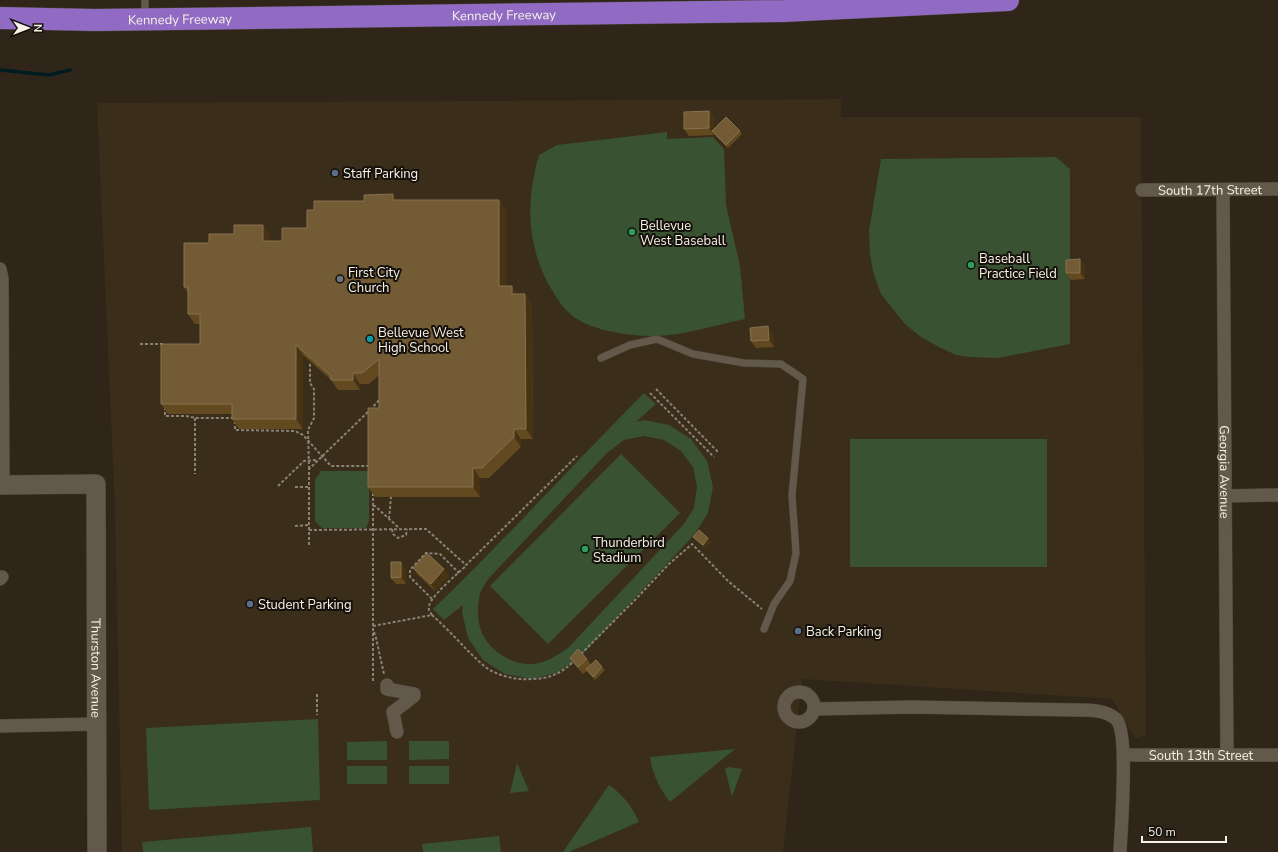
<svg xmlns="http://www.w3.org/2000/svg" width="1278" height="852" font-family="'Nunito Sans',sans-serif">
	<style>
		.built { fill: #3a2d1a }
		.green { fill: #395232; fill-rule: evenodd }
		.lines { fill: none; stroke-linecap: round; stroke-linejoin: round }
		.stream { stroke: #011c20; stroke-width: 3.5 }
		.lane-casing { stroke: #484136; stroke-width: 8 }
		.street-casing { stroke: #484136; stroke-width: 14 }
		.secondary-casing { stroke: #484136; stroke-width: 20 }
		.highway-casing { stroke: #484136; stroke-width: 23 }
		.path { stroke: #8a8277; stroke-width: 2; stroke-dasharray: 3 2; stroke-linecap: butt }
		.lane { stroke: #63594a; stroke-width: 7 }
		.street { stroke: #63594a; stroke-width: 13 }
		.secondary { stroke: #63594a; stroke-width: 19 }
		.highway { stroke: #916bc3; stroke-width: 22 }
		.wall { fill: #62491f }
		.shaded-wall { fill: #473314 }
		.building { fill: #725b35; stroke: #877251 }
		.service-dot { fill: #5c6f8a; stroke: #14100a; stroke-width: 1.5 }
		.leisure-dot { fill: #2e9e5b; stroke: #14100a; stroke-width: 1.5 }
		.worship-dot { fill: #6b7280; stroke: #14100a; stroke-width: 1.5 }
		.culture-dot { fill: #0f9aa8; stroke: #14100a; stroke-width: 1.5 }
		.labels { text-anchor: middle; stroke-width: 4; stroke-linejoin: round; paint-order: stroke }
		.street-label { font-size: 13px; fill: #f7f1e8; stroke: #14100a }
		.poi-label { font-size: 13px; fill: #f7f1e8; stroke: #14100a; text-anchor: start }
	</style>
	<rect width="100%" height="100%" fill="#2f2619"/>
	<path class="built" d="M 841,99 L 841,117 L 1141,117 L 1146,735 L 1135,738 L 1112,699 L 802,679 L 783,852 L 122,852 L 115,508 L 97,103 Z"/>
	<path class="green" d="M 667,132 L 667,139 L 713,137 L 724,149 L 726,205 L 740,266 L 745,319 C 714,325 684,336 653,336 C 630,336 593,331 574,317 C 563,309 557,298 550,287 C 526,244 526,200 539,155 L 557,145 Z
		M 1056,157 L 1070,169 L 1070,344 L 998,358 L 969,357 L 956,355 L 939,347 L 921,337 L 905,324 L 881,294 L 874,275 L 870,255 L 869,231 L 881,159 Z
		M 644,393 L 656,404 L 636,422 L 644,420 L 669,425 L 691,439 L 707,461 L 713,487 L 708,513 L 694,535 L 578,659 L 556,673 L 531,679 L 505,674 L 483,660 L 468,638 L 462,612 L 463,605 L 444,620 L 433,609 C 506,539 573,464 644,393 ZM 644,436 L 664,440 L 681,451 L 693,467 L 697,487 L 694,508 L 683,525 L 568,648 C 556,656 546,663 532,664 C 512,665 490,651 482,633 C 477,622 477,606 480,594 C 482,588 487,581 491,576 L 608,452 L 624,440 Z
		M 850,439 L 1047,439 L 1047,567 L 850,567 Z
		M 621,454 L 680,513 L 548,644 L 490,586 Z
		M 321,471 L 369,471 L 369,521 L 366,528 L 322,528 L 315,521 L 315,480 Z
		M 318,719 L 320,800 L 149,810 L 146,728 Z
		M 387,741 L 387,760 L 347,760 L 347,742 Z
		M 409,741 L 449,741 L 449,759 L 409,760 Z
		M 735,749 L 670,802 C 659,788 653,775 650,757 Z
		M 517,763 L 529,791 L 510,793 Z
		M 347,766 L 387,766 L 387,784 L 347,784 Z
		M 409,766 L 449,766 L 449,784 L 409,784 Z
		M 729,767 L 742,769 L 732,797 L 725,769 Z
		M 609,785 C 623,795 632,806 639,822 L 569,852 L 563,852 Z
		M 311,827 L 313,852 L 143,852 L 142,842 Z
		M 499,836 L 501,852 L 423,852 L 422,844 Z"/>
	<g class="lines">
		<path class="stream" d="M 0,70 L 49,75 L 70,70"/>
		<defs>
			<path id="lane" d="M 145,18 L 145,0
				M 601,358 L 630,345 L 657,339 L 693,354 L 744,363 L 781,364 L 803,379 L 792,495 L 796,553 L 790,581 L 774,604 L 764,629"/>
			<g id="street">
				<path id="s1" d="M 1142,190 L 1278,189"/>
				<path id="s2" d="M 1223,190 L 1227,754"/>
				<path d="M 0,269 L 2,279 L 3,485"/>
				<path d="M 1225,496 L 1278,495"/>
				<path d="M 0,579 L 2,577"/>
				<path d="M 387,685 L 387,689 L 414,694 L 414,696 L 393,712 L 397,732"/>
				<circle cx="799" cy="707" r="15"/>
				<path d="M 814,709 L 912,707 L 1078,710 C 1090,710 1106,710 1116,719 C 1129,731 1121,830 1120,852"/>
				<path d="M 0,726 L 97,724"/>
				<path id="s3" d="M 1124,755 L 1278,755"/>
			</g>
			<g id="secondary">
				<path id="s4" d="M 0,485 L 96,484 L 97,852"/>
			</g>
			<g id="highway">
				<path id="s5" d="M 0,18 L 95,20 L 784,11 L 1008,0"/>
			</g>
		</defs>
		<use href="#lane" class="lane-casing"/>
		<use href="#street" class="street-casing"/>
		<use href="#secondary" class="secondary-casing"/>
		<use href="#highway" class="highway-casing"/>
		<path class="path" d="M 140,344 L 163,344
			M 656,389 L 719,453
			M 650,393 L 714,457
			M 165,407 L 165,416 L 186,416 L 197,418 L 234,418
			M 373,411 L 373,407 L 380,399
			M 195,418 L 195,474
			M 235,421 L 235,430 L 295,431 L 303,435 L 331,466 L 370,466
			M 309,469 L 308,430 L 314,418 L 314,389 L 310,383 L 310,363
			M 278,486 L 304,461 L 317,460
			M 295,487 L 309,487
			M 373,506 L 375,506 L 399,528
			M 389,519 L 391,497
			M 295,526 L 309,525
			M 392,529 L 393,534 L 398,538 L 406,535 L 407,529
			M 309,530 L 426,529 L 466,565 L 577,456
			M 309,545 L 309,469 L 369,411
			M 432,599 L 410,577 L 410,570 L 426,553 L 440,554 L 459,573
			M 432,615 C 430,612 428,610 429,606 C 431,596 458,573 466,566
			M 373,626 L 432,615 C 444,626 456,638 467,650 C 476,658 485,669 496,673 C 508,678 520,680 532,679 C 549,679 562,673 574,661
			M 374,632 L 376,638 L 384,674
			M 581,654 L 635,600 L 669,564 L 692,544 L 728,581 L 762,609
			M 373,681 L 373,493
			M 317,694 L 317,715"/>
		<use href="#lane" class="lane"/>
		<use href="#street" class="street"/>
		<use href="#secondary" class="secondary"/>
		<use href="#highway" class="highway"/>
	</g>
	<path class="wall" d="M 709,111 L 714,118 L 714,129 L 740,131 L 742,134 L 728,148 L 714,134 L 714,135 L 689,136 L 684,129 Z
		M 397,200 L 499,200 L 506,210 L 506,286 L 532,304 L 533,439 L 521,439 L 521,447 L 489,478 L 480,478 L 480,497 L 375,497 L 368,487 L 379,408 L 379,375 L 369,384 L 360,384 L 360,390 L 338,390 L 331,380 L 303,355 L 303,429 L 239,429 L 232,419 L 232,414 L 168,414 L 161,404 L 200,344 L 200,324 L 195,324 L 188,314 L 188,293 L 184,287 L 209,243 L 270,235 L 270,241 L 282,241 L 307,228 L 314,210 L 364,201 Z
		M 1080,259 L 1085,266 L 1085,279 L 1071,280 L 1066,273 Z
		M 773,333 L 774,347 L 756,348 L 751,341 Z
		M 693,537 L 708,538 L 711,542 L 705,548 L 696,540 Z
		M 413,568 L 444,569 L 449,576 L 435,591 L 418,575 Z
		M 406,569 L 406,584 L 396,584 L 391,578 Z
		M 570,658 L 587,659 L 591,665 L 602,667 L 605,670 L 595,680 L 587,671 L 583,674 L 574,664 Z"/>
	<path class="shaded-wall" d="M 709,111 L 714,118 L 714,133 L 712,131 L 714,134 L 714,135 L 709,128 Z
		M 393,194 L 400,204 L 393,200 Z
		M 499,200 L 506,210 L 506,296 L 499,286 Z
		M 263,225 L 270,235 L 270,251 L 263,241 Z
		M 1080,259 L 1085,266 L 1085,279 L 1080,273 Z
		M 512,286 L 519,296 L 512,294 Z
		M 525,294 L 532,304 L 533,439 L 526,429 Z
		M 768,326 L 773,333 L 774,347 L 769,340 Z
		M 296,345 L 303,355 L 303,429 L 296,419 Z
		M 353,373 L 360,384 L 360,390 L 353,380 Z
		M 514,429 L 521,439 L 521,447 L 514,437 Z
		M 473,468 L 480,478 L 480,497 L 473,487 Z
		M 708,538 L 711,542 L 705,548 L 703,545 Z
		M 401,562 L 406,569 L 406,584 L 401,577 Z
		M 444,569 L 449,576 L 435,591 L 431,584 Z"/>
	<path class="building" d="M 709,111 L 709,128 L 684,129 L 684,112 Z
		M 726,117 L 740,131 L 726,145 L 712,131 Z
		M 393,194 L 393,200 L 499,200 L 499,286 L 512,286 L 512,294 L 525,294 L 526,429 L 514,429 L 514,437 L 482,468 L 473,468 L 473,487 L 368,487 L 368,408 L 379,408 L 379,359 L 362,373 L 353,373 L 353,380 L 331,380 L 331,376 L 296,345 L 296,419 L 232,419 L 232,404 L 161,404 L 161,344 L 200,344 L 200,314 L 188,314 L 188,287 L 184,287 L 184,243 L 209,243 L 209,234 L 234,234 L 234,225 L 263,225 L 263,241 L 282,241 L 282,228 L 307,228 L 307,210 L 314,210 L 314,201 L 364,201 L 364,195 Z
		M 1080,259 L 1080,273 L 1066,273 L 1066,260 Z
		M 768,326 L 769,340 L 751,341 L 750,328 Z
		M 699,530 L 708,538 L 703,545 L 693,537 Z
		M 427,553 L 444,569 L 431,584 L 413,568 Z
		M 391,562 L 401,562 L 401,577 L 391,578 Z
		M 578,649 L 587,659 L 578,667 L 570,658 Z
		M 596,660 L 602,667 L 593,677 L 586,669 Z"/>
	<g class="service-dot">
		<circle cx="335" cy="173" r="4"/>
		<circle cx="250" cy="604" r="4"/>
		<circle cx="798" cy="631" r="4"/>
	</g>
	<g class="leisure-dot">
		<circle cx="632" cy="232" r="4"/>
		<circle cx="971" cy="265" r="4"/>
		<circle cx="585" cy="549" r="4"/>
	</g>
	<circle class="worship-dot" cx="340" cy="279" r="4"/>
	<circle class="culture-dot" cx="370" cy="339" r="4"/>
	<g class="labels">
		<g class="street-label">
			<text dy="5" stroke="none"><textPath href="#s5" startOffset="504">Kennedy Freeway</textPath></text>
			<text dy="5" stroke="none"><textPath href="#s5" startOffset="180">Kennedy Freeway</textPath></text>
			<text dy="5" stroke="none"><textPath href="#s1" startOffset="68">South 17th Street</textPath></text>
			<text dy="5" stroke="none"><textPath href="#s2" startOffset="282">Georgia Avenue</textPath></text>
			<text dy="5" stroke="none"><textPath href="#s4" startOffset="280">Thurston Avenue</textPath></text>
			<text dy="5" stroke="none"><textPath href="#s3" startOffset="77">South 13th Street</textPath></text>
		</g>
		<g class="poi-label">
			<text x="343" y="178">Staff Parking</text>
			<text x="640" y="230">Bellevue<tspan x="640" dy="15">West Baseball</tspan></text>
			<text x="979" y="263">Baseball<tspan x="979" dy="15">Practice Field</tspan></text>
			<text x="348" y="277">First City<tspan x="348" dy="15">Church</tspan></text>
			<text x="378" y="337">Bellevue West<tspan x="378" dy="15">High School</tspan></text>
			<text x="593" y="547">Thunderbird<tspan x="593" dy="15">Stadium</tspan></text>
			<text x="258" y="609">Student Parking</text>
			<text x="806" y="636">Back Parking</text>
		</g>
	</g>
	<g transform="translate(28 28) rotate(90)" stroke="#14100a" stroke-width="3" paint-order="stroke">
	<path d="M0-3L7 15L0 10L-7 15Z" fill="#f7f1e8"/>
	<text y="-6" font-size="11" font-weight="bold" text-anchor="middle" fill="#f7f1e8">N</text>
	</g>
	<path d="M1142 836v6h84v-6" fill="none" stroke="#f7f1e8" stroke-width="2"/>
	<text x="1148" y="836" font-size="12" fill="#f7f1e8" stroke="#14100a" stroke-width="3" paint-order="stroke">50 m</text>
</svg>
